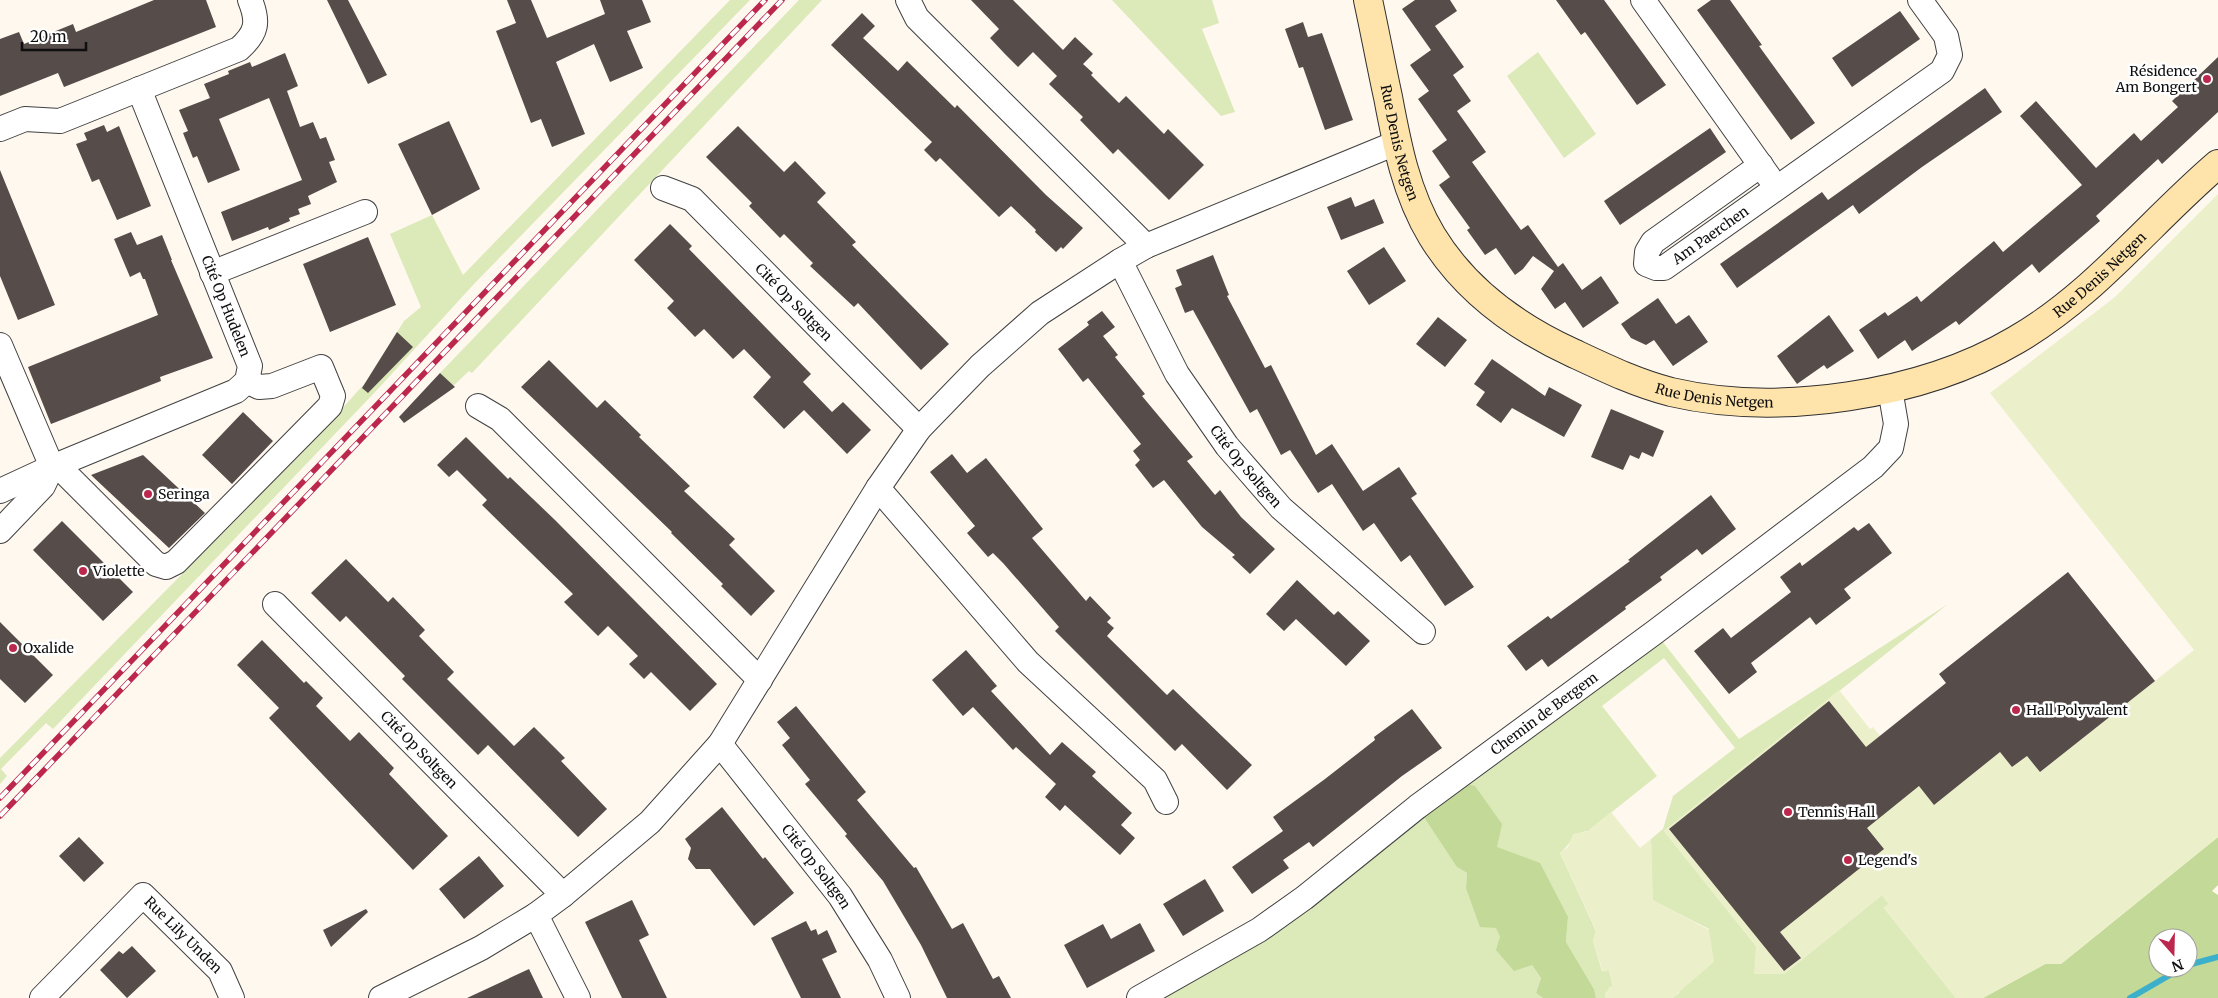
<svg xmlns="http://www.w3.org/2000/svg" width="2218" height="998" font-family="Merriweather,serif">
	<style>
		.green { fill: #dce9b9 }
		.forest { fill: #c3d998; fill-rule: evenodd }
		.pitch { fill: #ebf0ca }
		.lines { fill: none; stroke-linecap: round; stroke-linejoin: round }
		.stream { stroke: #3cb0cb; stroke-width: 6 }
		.building { fill: #564c4a }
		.minor-casing { stroke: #414141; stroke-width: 26 }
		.secondary-casing { stroke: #303030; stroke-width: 30 }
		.minor { stroke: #fff; stroke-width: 24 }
		.secondary { stroke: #fee3ab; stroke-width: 28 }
		.rail-casing { stroke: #bc274d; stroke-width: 5.5 }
		.rail { stroke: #fff; stroke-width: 4; stroke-dasharray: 11; stroke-linecap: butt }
		.poi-dot { fill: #bc274d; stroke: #fff; stroke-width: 2 }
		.labels { text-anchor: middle; stroke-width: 5; stroke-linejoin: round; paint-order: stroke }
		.poi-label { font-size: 14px; fill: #0e0e0e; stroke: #fff; text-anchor: start }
		.street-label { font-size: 14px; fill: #0e0e0e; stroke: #fff }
	</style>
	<rect width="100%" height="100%" fill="#fff8ef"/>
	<path class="green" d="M 730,0 L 750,0 L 474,284 L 376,391 L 53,729 L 46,723 L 1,769 L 7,776 L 0,784 L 0,758 L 302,453 L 366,382 L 404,321 L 421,307 L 390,234 L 432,215 L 463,275 Z
		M 799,0 L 822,0 L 472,373 L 469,371 L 453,386 L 440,373 Z
		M 1112,0 L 1212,0 L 1219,23 L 1202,29 L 1235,112 L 1221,116 Z
		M 1538,52 L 1596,134 L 1564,158 L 1507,76 Z
		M 1948,604 L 1664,831 L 1756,946 L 1784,974 L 1882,895 L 1889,904 L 1884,908 L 1956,998 L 1672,998 L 1679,993 L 1709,929 L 1652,900 L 1651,839 L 1663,829 L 1673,796 L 1735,748 L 1664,658 L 1602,706 L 1657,776 L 1588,831 C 1572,832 1571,845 1560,853 L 1596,931 L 1593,941 L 1602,971 L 1609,970 L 1613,986 L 1605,994 L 1606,998 L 1596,998 L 1594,989 L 1566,942 L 1568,917 L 1457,867 L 1467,873 L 1466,888 L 1496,927 L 1500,937 L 1532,965 L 1541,978 L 1536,993 L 1543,998 L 1139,998 L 1192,970 L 1655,632 L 1739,739 Z"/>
	<path class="forest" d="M 1467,784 L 1475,786 L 1502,824 L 1497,847 L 1540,863 L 1568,917 L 1566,942 L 1594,989 L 1596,998 L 1543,998 L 1536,993 L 1541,978 L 1532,965 L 1514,971 L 1496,950 L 1500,937 L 1496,928 L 1480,927 L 1466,888 L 1467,873 L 1457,867 L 1424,817 Z
		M 2218,837 L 2218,885 L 2212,891 L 2218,895 L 2218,998 L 1983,998 L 2045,964 L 2061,964 ZM 2158,938 L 2188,938 L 2188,968 L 2158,968 Z"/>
	<path class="pitch" d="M 2218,194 L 2218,837 L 2061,964 L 2045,964 L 1983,998 L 1956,998 L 1884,908 L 1889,904 L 1882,895 L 1784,974 L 1754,974 L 1756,946 L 1664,831 L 1839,690 L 1870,729 L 1873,727 L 1934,804 L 2000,752 L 2012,767 L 2027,756 L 2040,772 L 2194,650 L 1990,393 L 2115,297 Z
		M 1611,812 L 1640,848 L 1651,839 L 1653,900 L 1709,930 L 1714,962 L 1672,998 L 1606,998 L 1605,994 L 1607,993 L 1609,987 L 1613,986 L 1609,970 L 1603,972 L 1593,941 L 1596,930 L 1560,853 L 1568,847 L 1573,834 L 1588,831 Z"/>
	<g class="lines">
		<path class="stream" d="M 2188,965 L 2218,957
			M 2130,998 L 2182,968"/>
	</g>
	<path class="building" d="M 154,0 L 206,0 L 216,27 L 64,87 L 58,73 L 0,96 L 0,39 L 19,32 L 24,44 L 73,24 L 76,32 Z
		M 327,0 L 348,0 L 387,75 L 368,84 Z
		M 507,0 L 531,0 L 547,38 L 605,14 L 600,0 L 642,0 L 651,22 L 627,31 L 643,68 L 610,82 L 594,44 L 556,62 L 585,134 L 552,147 L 541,119 L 531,123 L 496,31 L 516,23 Z
		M 971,0 L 1013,0 L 1063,50 L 1075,37 L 1093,54 L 1083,64 L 1093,73 L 1091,75 L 1119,103 L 1126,96 L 1164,134 L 1168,129 L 1204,165 L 1169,200 L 1118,149 L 1113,154 L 1080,120 L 1083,117 L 1049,84 L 1057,76 L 1033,52 L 1018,67 L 1004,53 L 990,38 L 999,29 Z
		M 1415,0 L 1450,0 L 1457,11 L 1435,26 L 1464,67 L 1453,75 L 1471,101 L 1457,111 L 1486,152 L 1472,162 L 1521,230 L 1528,225 L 1558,267 L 1563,263 L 1582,290 L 1601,276 L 1619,303 L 1583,328 L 1565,302 L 1555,309 L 1541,289 L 1554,271 L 1533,256 L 1523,269 L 1515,275 L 1496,248 L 1485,255 L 1467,230 L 1470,228 L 1439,185 L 1450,177 L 1432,151 L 1447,140 L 1418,99 L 1429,91 L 1410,65 L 1431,50 L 1402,9 Z
		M 1556,0 L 1604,0 L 1666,85 L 1637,105 L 1585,32 L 1581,35 Z
		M 1711,0 L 1730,0 L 1762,45 L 1759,46 L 1815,123 L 1791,140 L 1697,10 Z
		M 1900,11 L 1920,39 L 1852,87 L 1832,58 Z
		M 862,13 L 875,26 L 863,38 L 898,71 L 907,61 L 955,108 L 957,105 L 1046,195 L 1083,228 L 1063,249 L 1061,247 L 1056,252 L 1035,232 L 1036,230 L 1011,206 L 999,217 L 940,158 L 936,162 L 924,150 L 932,142 L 831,45 Z
		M 1303,22 L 1308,37 L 1322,33 L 1353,120 L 1325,130 L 1303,67 L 1299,68 L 1285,29 Z
		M 285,53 L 298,86 L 287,91 L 300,127 L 313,122 L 320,139 L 326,137 L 335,160 L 329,162 L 337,182 L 308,196 L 311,204 L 298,209 L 300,214 L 289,218 L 290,221 L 269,230 L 268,227 L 232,241 L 221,212 L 302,180 L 269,98 L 219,119 L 240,170 L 208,183 L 197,156 L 193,158 L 183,133 L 188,131 L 179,110 L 210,98 L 204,84 L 229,74 L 228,71 L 250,62 L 252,67 Z
		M 2218,57 L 2218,112 L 2162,164 L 2158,159 L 2096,216 L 2100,221 L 2039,273 L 2032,264 L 1959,325 L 1956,321 L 1912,351 L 1905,340 L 1878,359 L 1859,330 L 1885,312 L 1888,316 L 1917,296 L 1921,302 L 1994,241 L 2003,252 L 2082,185 L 2020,116 L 2036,101 L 2096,168 L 2134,133 L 2141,141 L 2178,107 L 2172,101 Z
		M 1985,88 L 2002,112 L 1922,167 L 1859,214 L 1853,205 L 1737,288 L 1720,264 L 1822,192 L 1828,200 Z
		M 449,121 L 480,189 L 432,215 L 398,144 Z
		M 104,125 L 107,132 L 119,126 L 151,206 L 117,220 L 99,179 L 92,182 L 76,144 L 87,140 L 84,133 Z
		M 738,126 L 784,172 L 795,161 L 826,193 L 817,202 L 856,242 L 852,245 L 949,344 L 921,370 L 858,303 L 854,307 L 825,280 L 810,266 L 813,263 L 784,234 L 780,238 L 749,206 L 752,203 L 706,157 Z
		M 1710,128 L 1726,152 L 1620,225 L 1604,201 Z
		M 0,170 L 55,305 L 18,320 L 0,276 Z
		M 1351,197 L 1355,207 L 1374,199 L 1384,223 L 1341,240 L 1327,207 Z
		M 670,224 L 692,246 L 689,249 L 811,374 L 803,382 L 832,412 L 843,402 L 871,430 L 847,454 L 804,410 L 784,429 L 753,397 L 771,377 L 744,349 L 733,359 L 704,329 L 695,337 L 667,308 L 674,301 L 634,260 Z
		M 131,232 L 137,245 L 162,235 L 172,260 L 171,260 L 213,358 L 160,377 L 161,381 L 51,424 L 28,367 L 158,315 L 145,279 L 143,279 L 140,272 L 130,277 L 114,239 Z
		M 368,237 L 396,305 L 330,332 L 303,264 Z
		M 1384,247 L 1406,281 L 1369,305 L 1347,271 Z
		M 1213,255 L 1229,295 L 1227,296 L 1265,368 L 1271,365 L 1316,455 L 1332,444 L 1363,491 L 1399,467 L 1417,494 L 1411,498 L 1474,587 L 1445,606 L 1410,555 L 1401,562 L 1374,523 L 1363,531 L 1332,484 L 1318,493 L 1290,450 L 1281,455 L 1257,409 L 1250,413 L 1193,310 L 1185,313 L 1175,288 L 1182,285 L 1176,270 Z
		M 1658,298 L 1676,324 L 1689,315 L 1708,342 L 1673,366 L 1654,340 L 1646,345 L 1631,338 L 1621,324 Z
		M 1102,311 L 1115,327 L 1103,336 L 1118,355 L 1115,357 L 1145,394 L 1142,396 L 1193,457 L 1187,461 L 1215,495 L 1220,490 L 1241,517 L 1275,549 L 1250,574 L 1232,557 L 1235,555 L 1202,527 L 1164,480 L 1153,488 L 1135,465 L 1140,460 L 1133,451 L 1141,444 L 1088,378 L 1083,382 L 1058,349 L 1089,325 L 1087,322 Z
		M 1829,315 L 1854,351 L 1827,369 L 1824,365 L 1797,384 L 1777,356 Z
		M 1438,317 L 1467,340 L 1445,367 L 1416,344 Z
		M 397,332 L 413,347 L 368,393 L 362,388 Z
		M 1492,359 L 1545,396 L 1549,387 L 1582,405 L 1564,437 L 1512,408 L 1501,423 L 1476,405 L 1485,392 L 1474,384 Z
		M 549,360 L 597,408 L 605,400 L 641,435 L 639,437 L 690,486 L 684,491 L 735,539 L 729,545 L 775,591 L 751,616 L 721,586 L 723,584 L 671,533 L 672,532 L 521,387 Z
		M 440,373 L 455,387 L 404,423 L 399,417 Z
		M 1611,409 L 1664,431 L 1653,457 L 1642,452 L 1639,459 L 1630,455 L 1623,470 L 1591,457 Z
		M 243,412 L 273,441 L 232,484 L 202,455 Z
		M 466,437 L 508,479 L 510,477 L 555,520 L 717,684 L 690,711 L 651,672 L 644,679 L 629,664 L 638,656 L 608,626 L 598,636 L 564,602 L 573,594 L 482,505 L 487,500 L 457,470 L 449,477 L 437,465 Z
		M 952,454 L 967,473 L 986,458 L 1043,529 L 1032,538 L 1086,601 L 1090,596 L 1111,618 L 1107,622 L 1114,628 L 1107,636 L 1167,695 L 1173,689 L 1252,765 L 1227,790 L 1182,744 L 1175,751 L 1055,631 L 1059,627 L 1003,563 L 993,553 L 988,557 L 967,533 L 975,526 L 930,472 Z
		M 143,455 L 205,513 L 169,548 L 91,475 Z
		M 1711,495 L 1736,529 L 1702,555 L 1697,549 L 1660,577 L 1662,580 L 1625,607 L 1626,609 L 1548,667 L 1542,659 L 1526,671 L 1507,646 L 1548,616 L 1551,619 L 1630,561 L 1628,560 Z
		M 62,521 L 133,592 L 103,621 L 33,550 Z
		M 1869,523 L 1892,553 L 1844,589 L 1851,598 L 1816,625 L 1810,617 L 1751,663 L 1757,672 L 1729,694 L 1694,651 L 1723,628 L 1731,638 L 1791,592 L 1780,577 L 1800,562 L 1802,566 L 1854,527 L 1858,531 Z
		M 346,559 L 388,602 L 393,597 L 425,630 L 419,636 L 454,672 L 447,679 L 514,746 L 534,727 L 565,758 L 561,761 L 607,809 L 578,837 L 488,745 L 478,755 L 402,679 L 405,676 L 346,616 L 340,622 L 311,593 Z
		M 2068,572 L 2155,681 L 2040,772 L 2027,756 L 2012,767 L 2000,752 L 1934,805 L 1919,786 L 1867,828 L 1884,849 L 1780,932 L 1801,958 L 1784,971 L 1669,829 L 1829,701 L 1866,747 L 1946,683 L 1939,674 Z
		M 1297,580 L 1334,615 L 1338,611 L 1370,641 L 1346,666 L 1296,619 L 1284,631 L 1266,614 Z
		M 0,622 L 53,675 L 25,703 L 0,679 Z
		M 262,640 L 304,683 L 306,681 L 323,698 L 316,706 L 350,741 L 359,732 L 394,768 L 389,774 L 448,836 L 413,870 L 269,718 L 279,708 L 237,665 Z
		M 966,650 L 997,686 L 991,691 L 1050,755 L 1062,742 L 1096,772 L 1092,776 L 1132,813 L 1121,825 L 1135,838 L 1120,855 L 1065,805 L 1060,811 L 1045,797 L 1056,784 L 1016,747 L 1013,750 L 973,707 L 963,716 L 932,680 Z
		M 796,706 L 866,792 L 857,800 L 914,868 L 916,867 L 952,929 L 963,923 L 993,979 L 999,976 L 1011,998 L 947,998 L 921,945 L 883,881 L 845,836 L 847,834 L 805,784 L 810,780 L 782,745 L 790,738 L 777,722 Z
		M 1412,709 L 1442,748 L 1402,776 L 1313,847 L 1309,842 L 1283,860 L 1289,868 L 1252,894 L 1232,867 L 1283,831 L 1273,817 L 1325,779 L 1375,740 L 1374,737 Z
		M 722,807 L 763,859 L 765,857 L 794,893 L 754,926 L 710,869 L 696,869 L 688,859 L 691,848 L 685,839 Z
		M 79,837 L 104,863 L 84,882 L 59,856 Z
		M 479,856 L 504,886 L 464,919 L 439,889 Z
		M 1205,879 L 1224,911 L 1183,936 L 1163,904 Z
		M 632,900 L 649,935 L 639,940 L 667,998 L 622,998 L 585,922 Z
		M 366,909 L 368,912 L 331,947 L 323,930 Z
		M 806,921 L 811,931 L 816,929 L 818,935 L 827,930 L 837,952 L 822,959 L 841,998 L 801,998 L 771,938 Z
		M 1140,923 L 1155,951 L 1087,988 L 1064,945 L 1103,924 L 1111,939 Z
		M 132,946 L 156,971 L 127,998 L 100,970 L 119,951 L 123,954 Z
		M 529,969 L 543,998 L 467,998 Z"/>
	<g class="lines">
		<defs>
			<g id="minor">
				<path d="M 908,0 L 917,18 L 1146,246"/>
				<path d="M 1643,0 L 1769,177"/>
				<path d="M 0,129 L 25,119 L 60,121 L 239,49 C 257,33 259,22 250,0"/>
				<path id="s1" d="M 1761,165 L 1653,242 L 1647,252 L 1646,264 L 1656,268 L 1664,268 L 1942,71 L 1950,55 L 1946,36 L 1920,0"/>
				<path id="s2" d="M 663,188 L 692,199 L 919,429"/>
				<path id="s3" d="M 1120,261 L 1177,374 L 1227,446 L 1281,508 L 1423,632"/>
				<path d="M 212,273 L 365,212"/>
				<path d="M 0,345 L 52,467 L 43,486 L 0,531"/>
				<path d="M 478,406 L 500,419 L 760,680"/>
				<path d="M 57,465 L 156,564 L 166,567 L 176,562 L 330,406 L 333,396 L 321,367 L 272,386 L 259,387 L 247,381"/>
				<path d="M 878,488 L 1028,662 L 1155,780 L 1166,802"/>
				<path d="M 0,491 L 52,467 L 236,391 L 247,381 L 250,366 L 139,89"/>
				<path id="s4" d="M 275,604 L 563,895"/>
				<path id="s5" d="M 720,744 L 840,896 L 880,960 L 898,998"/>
				<path d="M 536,915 L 578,998"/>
				<path id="s6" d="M 42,998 L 143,895 L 220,971 L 232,998"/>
				<path d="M 381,998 L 481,948 L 536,915 L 563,895 L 650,822 L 720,744 L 878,488 L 919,429 L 980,366 L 1040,313 L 1120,261 L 1146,246 L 1396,143"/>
				<path id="s7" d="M 1139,998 L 1259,930 L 1304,898 L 1417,807 L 1655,632 L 1873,467 L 1891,448 L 1896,424 L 1890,389"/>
			</g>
			<g id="secondary">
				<path id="s8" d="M 1368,0 C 1375,32 1381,65 1388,97 C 1397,145 1406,193 1432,236 C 1465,290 1516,327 1573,353 C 1605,368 1636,383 1671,392 C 1778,417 1921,396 2016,340 C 2094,295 2150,222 2218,164"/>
			</g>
		</defs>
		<use href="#minor" class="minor-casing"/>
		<use href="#secondary" class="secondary-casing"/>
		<use href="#minor" class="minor"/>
		<use href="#secondary" class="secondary"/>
		<defs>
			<path id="rail" d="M 0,798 L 765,0
				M 0,816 L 782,0"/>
		</defs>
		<use href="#rail" class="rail-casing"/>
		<use href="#rail" class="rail"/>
	</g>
	<g class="poi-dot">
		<circle cx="2207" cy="79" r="5"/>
		<circle cx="148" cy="494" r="5"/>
		<circle cx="83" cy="571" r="5"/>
		<circle cx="13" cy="648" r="5"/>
		<circle cx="2016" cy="710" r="5"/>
		<circle cx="1788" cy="812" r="5"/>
		<circle cx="1848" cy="860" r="5"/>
	</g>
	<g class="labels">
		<g class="poi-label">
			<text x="2197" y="76" text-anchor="end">Résidence<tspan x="2197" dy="16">Am Bongert</tspan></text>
			<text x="158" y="499">Seringa</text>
			<text x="93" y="576">Violette</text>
			<text x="23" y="653">Oxalide</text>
			<text x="2026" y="715">Hall Polyvalent</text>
			<text x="1798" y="817">Tennis Hall</text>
			<text x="1858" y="865">Legend's</text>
		</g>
		<g class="street-label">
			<text dy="5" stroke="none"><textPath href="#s8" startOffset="146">Rue Denis Netgen</textPath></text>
			<text dy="5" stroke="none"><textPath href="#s1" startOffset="232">Am Paerchen</textPath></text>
			<text dy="5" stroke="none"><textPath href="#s8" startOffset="1000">Rue Denis Netgen</textPath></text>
			<text dy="5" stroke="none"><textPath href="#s2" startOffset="176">Cité Op Soltgen</textPath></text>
			<text transform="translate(226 306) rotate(68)" y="5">Cité Op Hudelen</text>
			<text dy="5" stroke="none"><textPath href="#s8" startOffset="581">Rue Denis Netgen</textPath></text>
			<text dy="5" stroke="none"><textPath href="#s3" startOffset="242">Cité Op Soltgen</textPath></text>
			<text dy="5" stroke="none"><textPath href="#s7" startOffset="496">Chemin de Bergem</textPath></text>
			<text dy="5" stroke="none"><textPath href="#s4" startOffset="205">Cité Op Soltgen</textPath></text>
			<text dy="5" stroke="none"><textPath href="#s5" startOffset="156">Cité Op Soltgen</textPath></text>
			<text dy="5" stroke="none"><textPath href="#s6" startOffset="201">Rue Lily Unden</textPath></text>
		</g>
	</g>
	<g transform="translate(2173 953) rotate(160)"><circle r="24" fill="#ffffff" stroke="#9f9f9f"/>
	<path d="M0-4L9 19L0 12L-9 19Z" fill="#bc274d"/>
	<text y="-8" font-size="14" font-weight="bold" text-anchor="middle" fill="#0e0e0e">N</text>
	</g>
	<path d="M22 42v8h64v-8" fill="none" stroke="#0e0e0e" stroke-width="2.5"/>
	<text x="30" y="42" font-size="15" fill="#0e0e0e" stroke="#ffffff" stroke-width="4" paint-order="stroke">20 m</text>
</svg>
